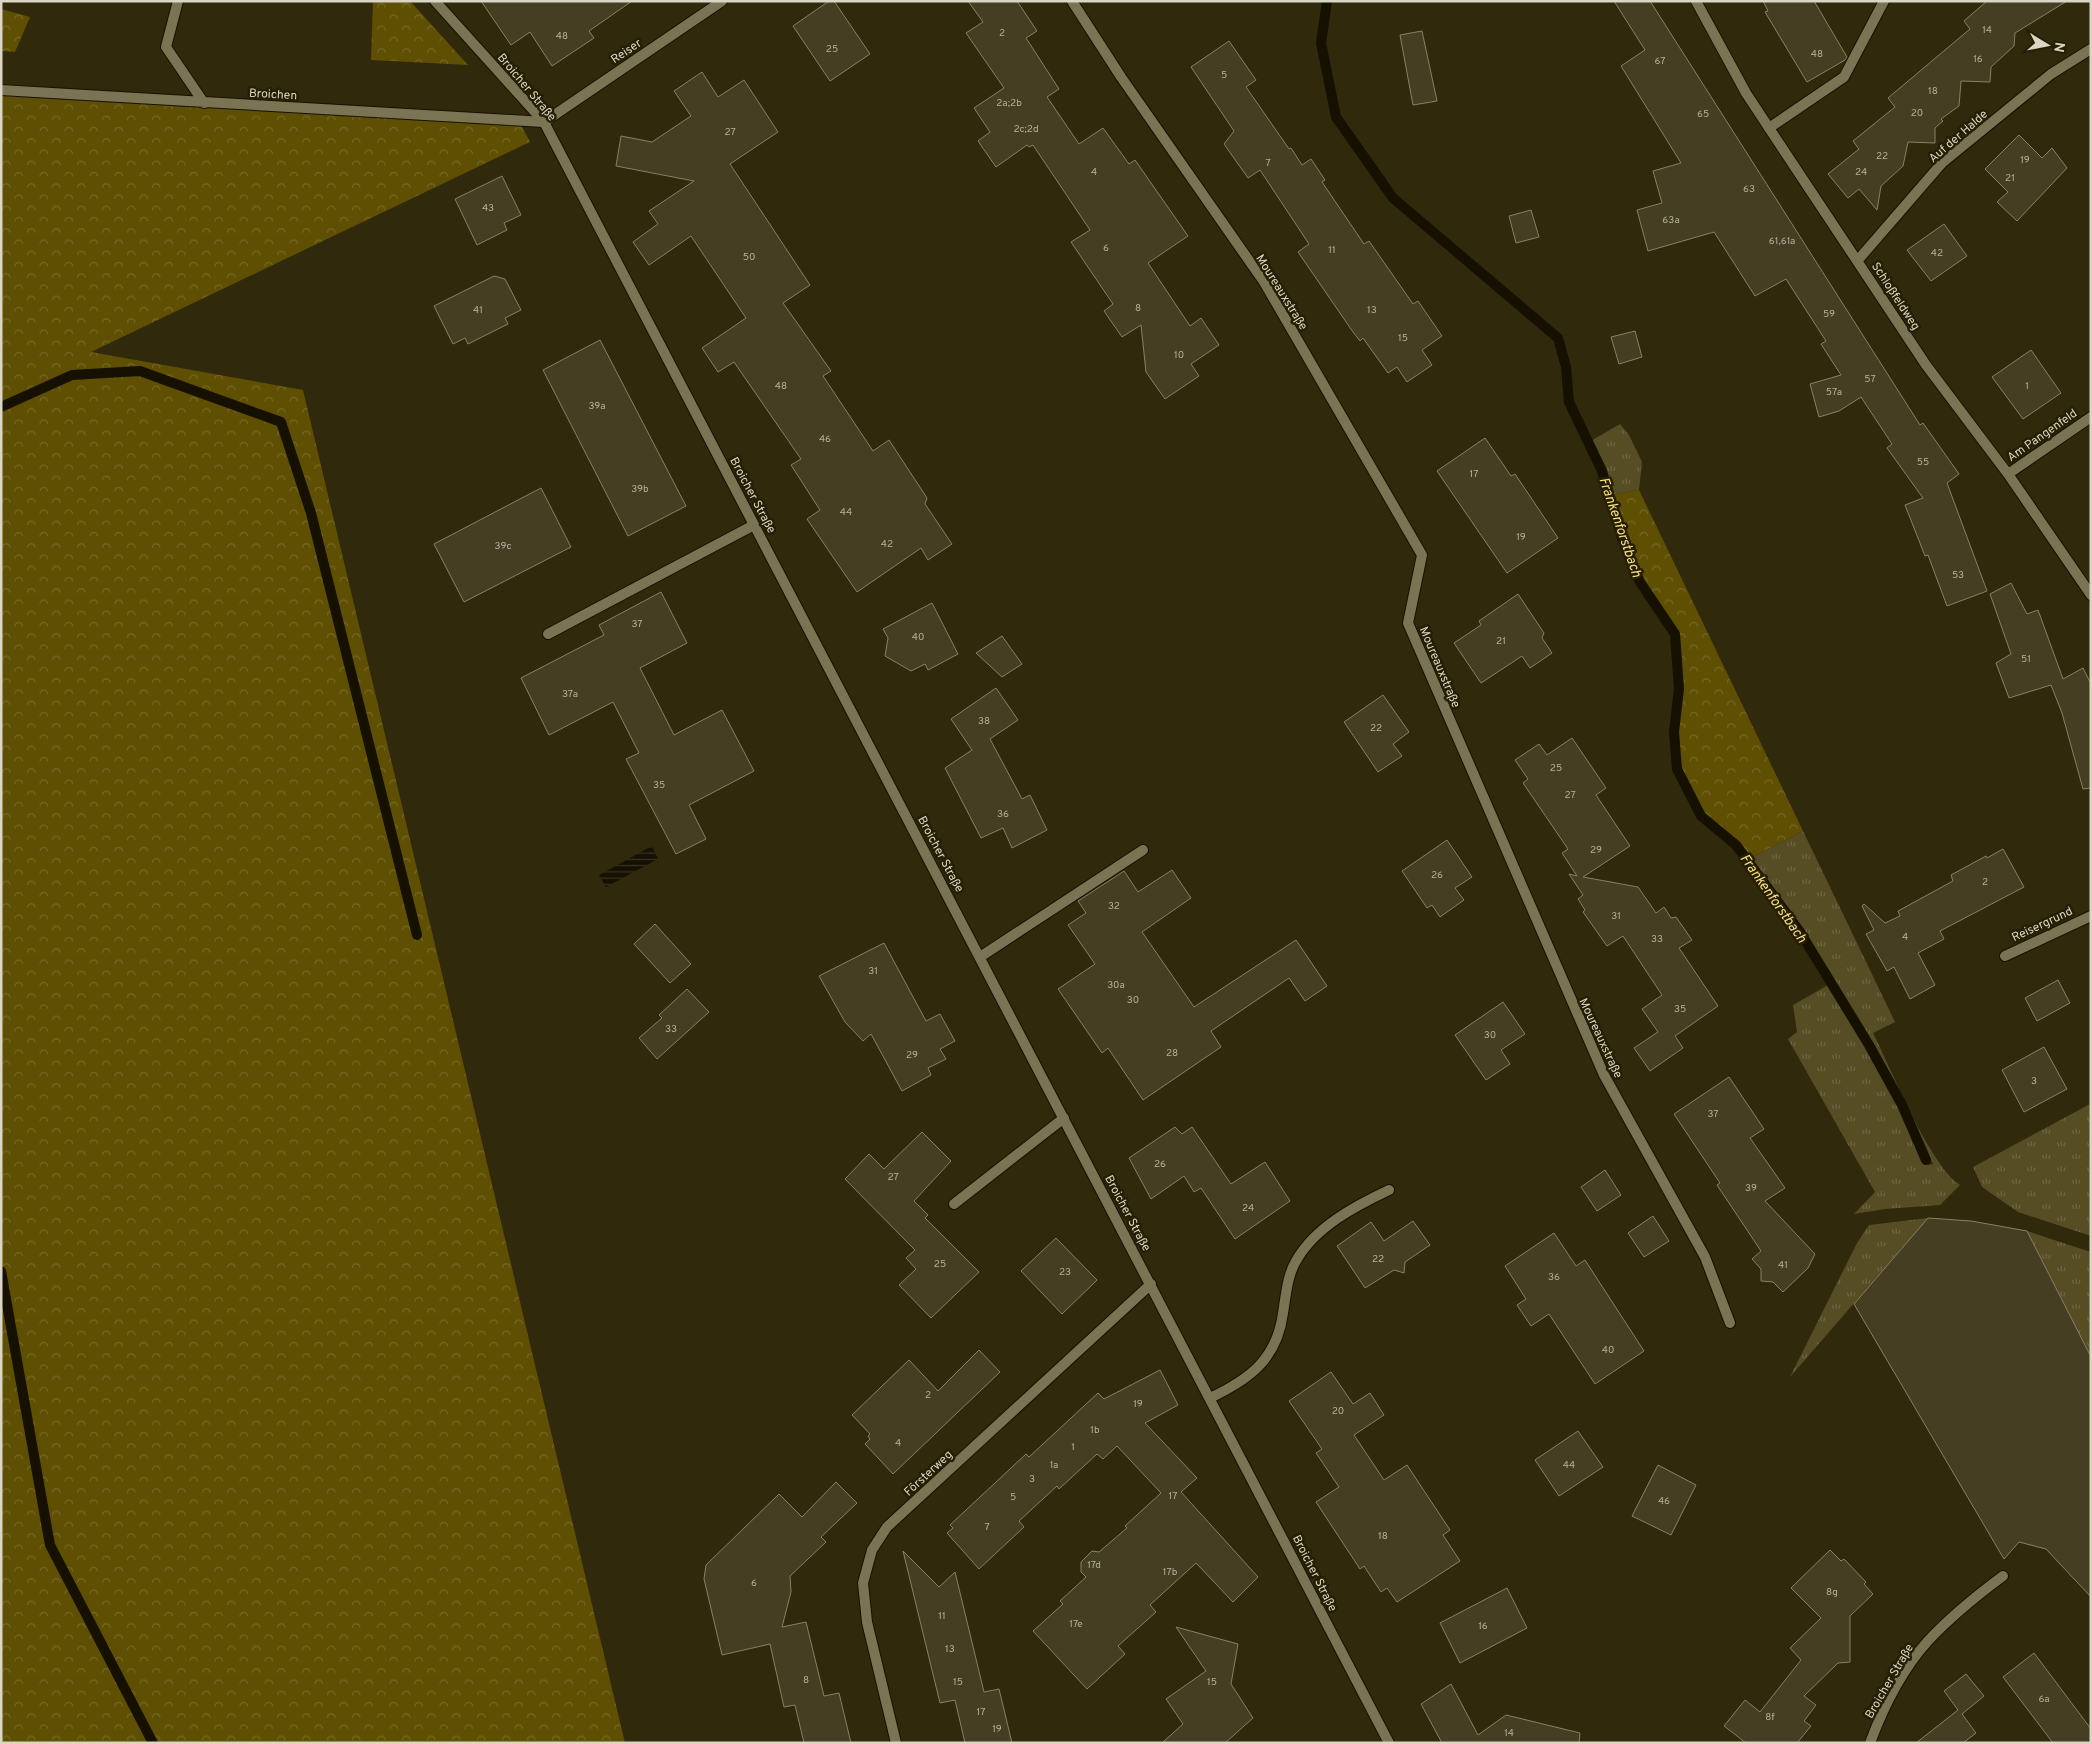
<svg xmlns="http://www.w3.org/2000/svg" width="2092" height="1744" font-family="Overpass,sans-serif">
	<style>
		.grass { fill: url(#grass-tufts) }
		.forest { fill: url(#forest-crowns) }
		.water { fill: url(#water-rules) }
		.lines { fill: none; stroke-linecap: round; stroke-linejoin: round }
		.stream { stroke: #151000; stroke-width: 10 }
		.building { fill: #453e22; stroke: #888162 }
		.service-casing { stroke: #181100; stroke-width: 12 }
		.minor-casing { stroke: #181100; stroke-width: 12 }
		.service { stroke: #7a7354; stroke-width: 10 }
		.minor { stroke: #7a7354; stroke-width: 10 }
		.labels { text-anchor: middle; stroke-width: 5; stroke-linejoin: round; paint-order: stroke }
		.number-label { font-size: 10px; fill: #b5b09d }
		.street-label { font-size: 12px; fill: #dad6c6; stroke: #261f03 }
		.water-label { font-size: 14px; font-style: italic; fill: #f7e082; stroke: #261f03 }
	</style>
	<defs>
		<pattern id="grass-tufts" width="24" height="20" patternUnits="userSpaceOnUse" patternTransform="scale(1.25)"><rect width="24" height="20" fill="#564d25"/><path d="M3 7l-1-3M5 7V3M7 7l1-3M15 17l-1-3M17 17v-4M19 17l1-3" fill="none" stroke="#6e6643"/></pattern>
		<pattern id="forest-crowns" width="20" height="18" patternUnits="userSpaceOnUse" patternTransform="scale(1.25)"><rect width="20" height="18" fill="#5e4f03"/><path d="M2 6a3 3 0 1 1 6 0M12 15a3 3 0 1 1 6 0" fill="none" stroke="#746826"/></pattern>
		<pattern id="water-rules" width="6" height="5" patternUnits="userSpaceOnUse" patternTransform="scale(1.25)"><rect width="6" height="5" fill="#151000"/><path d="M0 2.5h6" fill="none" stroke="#363224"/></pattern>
	</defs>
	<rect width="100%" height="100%" fill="#30290c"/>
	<path class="grass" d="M 1620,424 L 1629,435 L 1642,462 L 1639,490 L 1611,495 L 1601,464 L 1589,442 Z
		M 1803,831 L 1895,1022 L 1873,1033 C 1891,1069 1930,1166 1960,1185 L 1940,1205 L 1885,1209 L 1854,1214 L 1875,1192 L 1788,1039 L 1797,1032 L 1793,1005 L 1830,984 L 1862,1036 L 1928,1165 L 1933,1164 L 1904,1104 L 1866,1035 L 1792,912 L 1748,859 Z
		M 2090,1104 L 2091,1236 L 2018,1212 L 1982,1187 L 1973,1167 Z
		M 1928,1218 L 1790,1377 L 1857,1243 L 1869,1225 Z
		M 2027,1231 L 2091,1252 L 2091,1357 Z"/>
	<path class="forest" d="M 373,1 L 410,1 L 468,65 L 371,60 Z
		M 1,9 L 30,17 L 15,52 L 1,51 Z
		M 1,84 L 518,119 L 530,142 L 91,352 L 303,390 L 625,1743 L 1,1743 Z
		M 1639,490 L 1803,831 L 1748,859 L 1727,832 L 1705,817 L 1694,803 L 1678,764 L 1675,724 L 1681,676 L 1679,638 L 1635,569 L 1611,495 Z"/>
	<path class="water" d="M 652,846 L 658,859 L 606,887 L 599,875 Z"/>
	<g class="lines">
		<path class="stream" d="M 1327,1 L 1321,43 L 1336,117 L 1393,198 L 1558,338 L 1566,367 L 1569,402 L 1602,471 L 1622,538 L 1640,582 L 1675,634 L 1679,689 L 1674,732 L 1677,769 L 1701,816 L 1736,845 L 1800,932 L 1869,1045 L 1902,1105 L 1926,1160
			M 1,407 L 72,375 L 140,371 L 281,422 L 311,513 L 417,935
			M 1,1271 L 50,1545 L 153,1743"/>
	</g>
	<path class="building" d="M 481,1 L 632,1 L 589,31 L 594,38 L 552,66 L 530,32 L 511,45 Z
		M 829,1 L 834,1 L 870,54 L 830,81 L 793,26 Z
		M 968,1 L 1017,1 L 1037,31 L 1026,38 L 1059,89 L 1047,97 L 1079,144 L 1103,128 L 1129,164 L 1135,160 L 1188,236 L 1148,263 L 1190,326 L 1201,318 L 1219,345 L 1191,364 L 1199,376 L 1165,399 L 1146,372 L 1141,325 L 1122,337 L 1104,311 L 1113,304 L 1071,242 L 1090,230 L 1033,145 L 1029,147 L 1027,145 L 996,167 L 978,141 L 990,132 L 974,108 L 1004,88 L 966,33 L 983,22 Z
		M 1614,1 L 1650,1 L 1920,425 L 1923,423 L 1959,474 L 1947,483 L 1987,591 L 1947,606 L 1928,555 L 1925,556 L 1905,505 L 1923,498 L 1887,448 L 1892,444 L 1861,397 L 1839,411 L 1819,417 L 1810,384 L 1841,375 L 1821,344 L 1826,341 L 1786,279 L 1755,296 L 1714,232 L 1648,251 L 1637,210 L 1662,203 L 1653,171 L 1681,163 L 1621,66 L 1645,50 Z
		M 1763,1 L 1814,1 L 1847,57 L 1845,60 L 1807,82 L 1765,12 L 1768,11 Z
		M 1987,1 L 2067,1 L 2015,33 L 2014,46 L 1991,67 L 1990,82 L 1961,81 L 1959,106 L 1941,119 L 1943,121 L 1935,128 L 1935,143 L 1908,142 L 1903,166 L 1881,186 L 1877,210 L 1859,189 L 1848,198 L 1828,174 L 1859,149 L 1853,141 L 1895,107 L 1888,98 L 1970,29 L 1964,21 Z
		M 1422,31 L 1437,101 L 1413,105 L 1400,35 Z
		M 1229,41 L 1256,80 L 1246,87 L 1289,149 L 1291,148 L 1302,165 L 1311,159 L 1325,180 L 1322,182 L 1364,244 L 1369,241 L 1413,304 L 1418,301 L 1442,336 L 1422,350 L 1432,365 L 1407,382 L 1397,367 L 1388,373 L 1363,338 L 1360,341 L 1353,332 L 1298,252 L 1309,244 L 1260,170 L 1248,178 L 1224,144 L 1234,131 L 1191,67 Z
		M 702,72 L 718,97 L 744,80 L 778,132 L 730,164 L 810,285 L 783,303 L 831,371 L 823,376 L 873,451 L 889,440 L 927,498 L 925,504 L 952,544 L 928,560 L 921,548 L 857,592 L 807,519 L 820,510 L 791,465 L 801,459 L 734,362 L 718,372 L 702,348 L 746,318 L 691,236 L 649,265 L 633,242 L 658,224 L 649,211 L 694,181 L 616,166 L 621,136 L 652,142 L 691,116 L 674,91 Z
		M 2019,135 L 2042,158 L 2052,148 L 2067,168 L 2017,221 L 1997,202 L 2008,192 L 1985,169 Z
		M 502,176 L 521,215 L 504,223 L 507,230 L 477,245 L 455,199 Z
		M 1531,210 L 1539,237 L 1516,243 L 1509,216 Z
		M 1944,224 L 1967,256 L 1931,281 L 1907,250 Z
		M 494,276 L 505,279 L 521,310 L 505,318 L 508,324 L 468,344 L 465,338 L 453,344 L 434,306 Z
		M 1635,331 L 1642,357 L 1619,364 L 1611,337 Z
		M 600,340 L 686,506 L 628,536 L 543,370 Z
		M 2031,350 L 2061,393 L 2023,419 L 1992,377 Z
		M 1485,438 L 1511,476 L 1515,474 L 1558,538 L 1507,573 L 1437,471 Z
		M 541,488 L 571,547 L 464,602 L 434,544 Z
		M 2011,583 L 2027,614 L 2038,610 L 2063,679 L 2083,668 L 2091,684 L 2091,788 L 2083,789 L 2062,713 L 2051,685 L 2009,698 L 1996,663 L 2011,654 L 1990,594 Z
		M 661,592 L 687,643 L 640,668 L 674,735 L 722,710 L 754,771 L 689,805 L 706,839 L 676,854 L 626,759 L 639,753 L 613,702 L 549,735 L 521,678 L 604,635 L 599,625 Z
		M 1518,594 L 1544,633 L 1542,638 L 1552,653 L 1530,668 L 1522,656 L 1481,683 L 1454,643 L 1481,625 L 1479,621 Z
		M 932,603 L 958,654 L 928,670 L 925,664 L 911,671 L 885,656 L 888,638 L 883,629 Z
		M 1002,636 L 1022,664 L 1002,677 L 976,653 Z
		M 996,688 L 1018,720 L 990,739 L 1022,799 L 1030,795 L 1047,830 L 1012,848 L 1003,828 L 981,838 L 945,768 L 972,750 L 951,719 Z
		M 1383,695 L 1409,732 L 1393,744 L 1402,756 L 1378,772 L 1344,722 Z
		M 1572,738 L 1606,788 L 1596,795 L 1630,846 L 1583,877 L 1638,887 L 1656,913 L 1664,907 L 1671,918 L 1676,917 L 1692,940 L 1679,948 L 1718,1006 L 1675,1036 L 1683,1048 L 1650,1071 L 1634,1048 L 1658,1032 L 1642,1009 L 1662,995 L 1623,936 L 1607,946 L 1583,912 L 1585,910 L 1578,899 L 1583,895 L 1569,874 L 1577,876 L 1562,853 L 1568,849 L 1523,783 L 1528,779 L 1515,760 L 1539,744 L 1547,755 Z
		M 1447,840 L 1472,877 L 1455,888 L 1464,900 L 1440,917 L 1432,905 L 1427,908 L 1402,871 Z
		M 2003,849 L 2024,887 L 1940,931 L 1944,939 L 1918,953 L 1935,985 L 1910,999 L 1894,967 L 1887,971 L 1866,934 L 1874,930 L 1862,906 L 1864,904 L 1885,923 L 1900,916 L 1898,911 L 1953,881 L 1951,875 L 1986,856 L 1987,858 Z
		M 1172,870 L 1191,898 L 1142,932 L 1194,1007 L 1296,940 L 1327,986 L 1305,1001 L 1289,978 L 1211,1031 L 1221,1047 L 1143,1100 L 1108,1048 L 1102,1053 L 1058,989 L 1095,964 L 1068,925 L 1086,913 L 1078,901 L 1124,871 L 1138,892 Z
		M 655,924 L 691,964 L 670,983 L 634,944 Z
		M 884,943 L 926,1021 L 940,1014 L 955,1041 L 940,1049 L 946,1059 L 928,1068 L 931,1075 L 902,1091 L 871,1034 L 863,1041 L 845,1022 L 819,976 Z
		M 2058,980 L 2070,1003 L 2037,1021 L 2025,998 Z
		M 687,989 L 709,1012 L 657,1059 L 639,1038 L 662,1018 L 659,1015 Z
		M 1503,1002 L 1525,1034 L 1501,1050 L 1510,1064 L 1486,1080 L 1455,1035 Z
		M 2044,1047 L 2067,1089 L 2024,1112 L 2002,1070 Z
		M 1729,1077 L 1764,1129 L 1750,1138 L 1785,1188 L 1765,1201 L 1815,1254 L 1808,1268 L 1783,1292 L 1773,1282 L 1761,1281 L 1761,1269 L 1752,1259 L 1761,1251 L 1717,1185 L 1720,1183 L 1674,1114 Z
		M 1175,1127 L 1182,1134 L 1192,1127 L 1231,1184 L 1265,1162 L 1290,1201 L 1235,1239 L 1201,1188 L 1194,1192 L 1184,1176 L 1151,1199 L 1129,1158 Z
		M 922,1132 L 951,1161 L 914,1201 L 928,1215 L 925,1218 L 979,1272 L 931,1318 L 899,1285 L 916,1269 L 906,1258 L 915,1250 L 845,1179 L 869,1154 L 884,1169 Z
		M 1605,1170 L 1621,1195 L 1597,1211 L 1581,1187 Z
		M 1653,1216 L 1669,1241 L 1644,1257 L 1628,1233 Z
		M 1928,1218 L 1971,1221 L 2027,1231 L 2091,1357 L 2091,1597 L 2046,1549 L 2019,1542 L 2004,1559 L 1854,1304 Z
		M 1413,1221 L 1430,1245 L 1405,1262 L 1404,1273 L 1394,1270 L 1365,1288 L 1337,1246 L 1371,1222 L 1384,1241 Z
		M 1554,1233 L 1576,1266 L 1585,1260 L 1644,1351 L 1595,1384 L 1549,1314 L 1531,1326 L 1517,1305 L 1526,1299 L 1505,1266 Z
		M 1056,1238 L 1097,1280 L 1062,1314 L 1021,1271 Z
		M 979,1350 L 1000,1372 L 893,1474 L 865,1444 L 870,1439 L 868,1436 L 870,1434 L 852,1415 L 909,1360 L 938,1391 Z
		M 1160,1370 L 1178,1405 L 1145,1423 L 1197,1478 L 1181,1492 L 1258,1577 L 1233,1602 L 1196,1563 L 1150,1605 L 1156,1612 L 1118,1646 L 1125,1654 L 1087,1689 L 1033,1631 L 1063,1604 L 1060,1601 L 1086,1577 L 1081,1572 L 1081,1562 L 1092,1551 L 1099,1552 L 1127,1528 L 1125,1526 L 1161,1493 L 1117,1446 L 1103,1459 L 1097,1454 L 1059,1489 L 1057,1486 L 1019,1521 L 1024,1527 L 979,1569 L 947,1533 L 953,1528 L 950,1525 L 1026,1454 L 1029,1457 L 1098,1393 L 1104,1399 Z
		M 1331,1372 L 1353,1404 L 1370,1393 L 1384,1415 L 1354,1435 L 1384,1480 L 1407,1465 L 1450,1530 L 1443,1535 L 1460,1561 L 1397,1602 L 1387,1588 L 1381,1592 L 1364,1566 L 1360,1569 L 1316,1502 L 1339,1487 L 1316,1453 L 1322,1449 L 1289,1401 Z
		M 1578,1431 L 1603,1467 L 1559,1496 L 1535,1460 Z
		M 1658,1465 L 1696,1485 L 1671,1535 L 1632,1516 Z
		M 836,1482 L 857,1503 L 821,1537 L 826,1542 L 790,1576 L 791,1592 L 782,1627 L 806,1622 L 824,1696 L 839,1693 L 851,1743 L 804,1743 L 795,1705 L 784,1707 L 770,1644 L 722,1655 L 704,1579 L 706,1565 L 779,1494 L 802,1517 Z
		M 1830,1550 L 1841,1561 L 1844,1559 L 1866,1582 L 1864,1584 L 1873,1594 L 1850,1616 L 1850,1662 L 1838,1663 L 1804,1696 L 1816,1705 L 1804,1721 L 1811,1726 L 1797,1743 L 1746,1743 L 1724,1726 L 1745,1700 L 1760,1712 L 1801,1660 L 1790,1648 L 1821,1618 L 1791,1588 Z
		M 903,1551 L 939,1587 L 955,1572 L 984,1692 L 999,1689 L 1012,1743 L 965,1743 L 955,1700 L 940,1703 Z
		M 1507,1588 L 1527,1628 L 1460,1663 L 1440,1623 Z
		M 1176,1627 L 1238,1644 L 1231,1684 L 1253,1718 L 1225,1743 L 1162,1743 L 1183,1724 L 1166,1699 L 1206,1671 Z
		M 2034,1653 L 2091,1729 L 2091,1743 L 2053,1743 L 2003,1677 Z
		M 1966,1674 L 1984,1696 L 1962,1714 L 1976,1733 L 1963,1743 L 1916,1743 L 1958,1710 L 1944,1691 Z
		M 1451,1684 L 1478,1735 L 1506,1715 L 1580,1733 L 1579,1743 L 1442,1743 L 1421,1704 Z"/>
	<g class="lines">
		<defs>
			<path id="service" d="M 178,1 L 166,47 L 204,103
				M 1,90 L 544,122
				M 1769,128 L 1844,77 L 1884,1
				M 548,634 L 754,525
				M 980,957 L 1143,850
				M 954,1204 L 1064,1118
				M 1210,1398 C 1250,1379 1277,1359 1283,1313 C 1286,1296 1287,1276 1296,1261 C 1315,1227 1355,1206 1389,1190"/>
			<path id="minor" d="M 435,1 L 544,122 L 1389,1743
				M 1072,1 L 1121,77 L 1264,282 L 1422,555 L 1408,623 L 1604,1075 L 1705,1257 L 1730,1323
				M 1696,1 L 1746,93 L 1769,128 L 1926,365 L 2008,474 L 2091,595
				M 544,122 L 722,1
				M 1858,260 L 1942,163 L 2051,74 L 2091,49
				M 2008,474 L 2091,417
				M 2005,956 L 2091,916
				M 896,1743 L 867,1622 L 863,1583 L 872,1550 L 887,1527 L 1151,1284
				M 1870,1743 C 1883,1708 1902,1670 1927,1642 C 1950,1617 1976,1596 2003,1576"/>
		</defs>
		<use href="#service" class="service-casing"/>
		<use href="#minor" class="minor-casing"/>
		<use href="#service" class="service"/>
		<use href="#minor" class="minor"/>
	</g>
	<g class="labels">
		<g class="number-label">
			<text x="1987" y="33">14</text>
			<text x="1002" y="36">2</text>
			<text x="562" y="39">48</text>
			<text x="832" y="52">25</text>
			<text x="1817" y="57">48</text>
			<text x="1978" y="62">16</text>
			<text x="1660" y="64">67</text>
			<text x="1224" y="78">5</text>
			<text x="1933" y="94">18</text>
			<text x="1009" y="106">2a;2b</text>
			<text x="1917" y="116">20</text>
			<text x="1703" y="117">65</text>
			<text x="1026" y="132">2c;2d</text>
			<text x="730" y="135">27</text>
			<text x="1882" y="159">22</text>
			<text x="2025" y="163">19</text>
			<text x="1268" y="166">7</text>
			<text x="1094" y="175">4</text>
			<text x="1861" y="175">24</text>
			<text x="2010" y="181">21</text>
			<text x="1749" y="192">63</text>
			<text x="488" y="211">43</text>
			<text x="1671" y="223">63a</text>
			<text x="1782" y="244">61,61a</text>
			<text x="1106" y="251">6</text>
			<text x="1332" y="253">11</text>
			<text x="1937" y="256">42</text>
			<text x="749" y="260">50</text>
			<text x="1138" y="311">8</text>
			<text x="478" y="313">41</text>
			<text x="1372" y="313">13</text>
			<text x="1829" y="317">59</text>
			<text x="1403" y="341">15</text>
			<text x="1179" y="358">10</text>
			<text x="1870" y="382">57</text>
			<text x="781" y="389">48</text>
			<text x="2027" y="389">1</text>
			<text x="1834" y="395">57a</text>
			<text x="597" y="409">39a</text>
			<text x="825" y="442">46</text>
			<text x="1923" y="465">55</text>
			<text x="1474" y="477">17</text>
			<text x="640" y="492">39b</text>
			<text x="846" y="515">44</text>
			<text x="1521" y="540">19</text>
			<text x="887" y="547">42</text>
			<text x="503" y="549">39c</text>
			<text x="1958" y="578">53</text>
			<text x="637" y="627">37</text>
			<text x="918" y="640">40</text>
			<text x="1501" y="644">21</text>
			<text x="2026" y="662">51</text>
			<text x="570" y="697">37a</text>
			<text x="984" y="724">38</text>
			<text x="1376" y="731">22</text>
			<text x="1556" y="771">25</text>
			<text x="659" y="788">35</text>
			<text x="1570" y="798">27</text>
			<text x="1003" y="817">36</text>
			<text x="1596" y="853">29</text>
			<text x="1437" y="878">26</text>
			<text x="1985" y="885">2</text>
			<text x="1114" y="909">32</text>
			<text x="1616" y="919">31</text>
			<text x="1905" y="940">4</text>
			<text x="1657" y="942">33</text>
			<text x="873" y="974">31</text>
			<text x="1116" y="988">30a</text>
			<text x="1133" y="1003">30</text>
			<text x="1680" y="1012">35</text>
			<text x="671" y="1032">33</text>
			<text x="1490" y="1038">30</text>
			<text x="1172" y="1056">28</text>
			<text x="912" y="1058">29</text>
			<text x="2034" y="1084">3</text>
			<text x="1713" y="1117">37</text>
			<text x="1160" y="1167">26</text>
			<text x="893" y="1180">27</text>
			<text x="1751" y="1191">39</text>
			<text x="1248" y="1211">24</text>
			<text x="1378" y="1262">22</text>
			<text x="940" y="1267">25</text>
			<text x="1783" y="1268">41</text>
			<text x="1065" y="1275">23</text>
			<text x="1554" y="1280">36</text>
			<text x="1608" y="1353">40</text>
			<text x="928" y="1398">2</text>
			<text x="1138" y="1407">19</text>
			<text x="1338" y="1414">20</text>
			<text x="1095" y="1433">1b</text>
			<text x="898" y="1446">4</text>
			<text x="1073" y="1450">1</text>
			<text x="1054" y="1468">1a</text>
			<text x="1569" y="1468">44</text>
			<text x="1032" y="1482">3</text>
			<text x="1173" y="1499">17</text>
			<text x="1013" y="1500">5</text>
			<text x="1664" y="1504">46</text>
			<text x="987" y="1530">7</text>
			<text x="1383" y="1539">18</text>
			<text x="1094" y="1568">17d</text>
			<text x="1170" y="1575">17b</text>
			<text x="754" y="1586">6</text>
			<text x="1832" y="1595">8g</text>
			<text x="942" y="1619">11</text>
			<text x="1076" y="1627">17e</text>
			<text x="1483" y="1629">16</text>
			<text x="950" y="1652">13</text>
			<text x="806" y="1683">8</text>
			<text x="958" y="1685">15</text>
			<text x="1212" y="1685">15</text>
			<text x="2044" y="1702">6a</text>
			<text x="981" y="1715">17</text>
			<text x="1770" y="1720">8f</text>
			<text x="997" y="1732">19</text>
			<text x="1509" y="1736">14</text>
		</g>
		<g class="street-label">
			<text transform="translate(626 51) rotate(-34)" y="4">Reiser</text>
			<text transform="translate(527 87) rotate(50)" y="4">Broicher Straße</text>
			<text transform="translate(273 94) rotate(3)" y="4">Broichen</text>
			<text transform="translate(1958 136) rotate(-41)" y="4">Auf der Halde</text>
			<text transform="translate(1282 292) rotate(58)" y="4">Moureauxstraße</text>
			<text transform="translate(1896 296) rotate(57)" y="4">Schloßfeldweg</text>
			<text transform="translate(2042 435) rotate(-35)" y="4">Am Pangenfeld</text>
			<text transform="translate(753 495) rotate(62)" y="4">Broicher Straße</text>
			<text transform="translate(1440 667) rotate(67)" y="4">Moureauxstraße</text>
			<text transform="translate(941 854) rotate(62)" y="4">Broicher Straße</text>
			<text transform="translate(2042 924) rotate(-25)" y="4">Reisergrund</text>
			<text transform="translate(1601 1038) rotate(65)" y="4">Moureauxstraße</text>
			<text transform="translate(1128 1213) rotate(62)" y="4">Broicher Straße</text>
			<text transform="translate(928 1473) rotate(-43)" y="4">Försterweg</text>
			<text transform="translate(1315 1573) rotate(63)" y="4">Broicher Straße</text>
			<text transform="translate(1889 1681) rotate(-60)" y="4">Broicher Straße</text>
		</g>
		<g class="water-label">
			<text transform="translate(1621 527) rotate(71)" y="5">Frankenforstbach</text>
			<text transform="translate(1774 898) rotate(55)" y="5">Frankenforstbach</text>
		</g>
	</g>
	<rect width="2092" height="1744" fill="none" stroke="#dad6c6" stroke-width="5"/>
	<g transform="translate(2047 45) rotate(100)" stroke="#261f03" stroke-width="4" paint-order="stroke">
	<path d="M0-4L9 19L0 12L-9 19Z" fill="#dad6c6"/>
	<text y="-8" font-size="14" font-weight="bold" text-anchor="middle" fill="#dad6c6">N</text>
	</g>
</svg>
